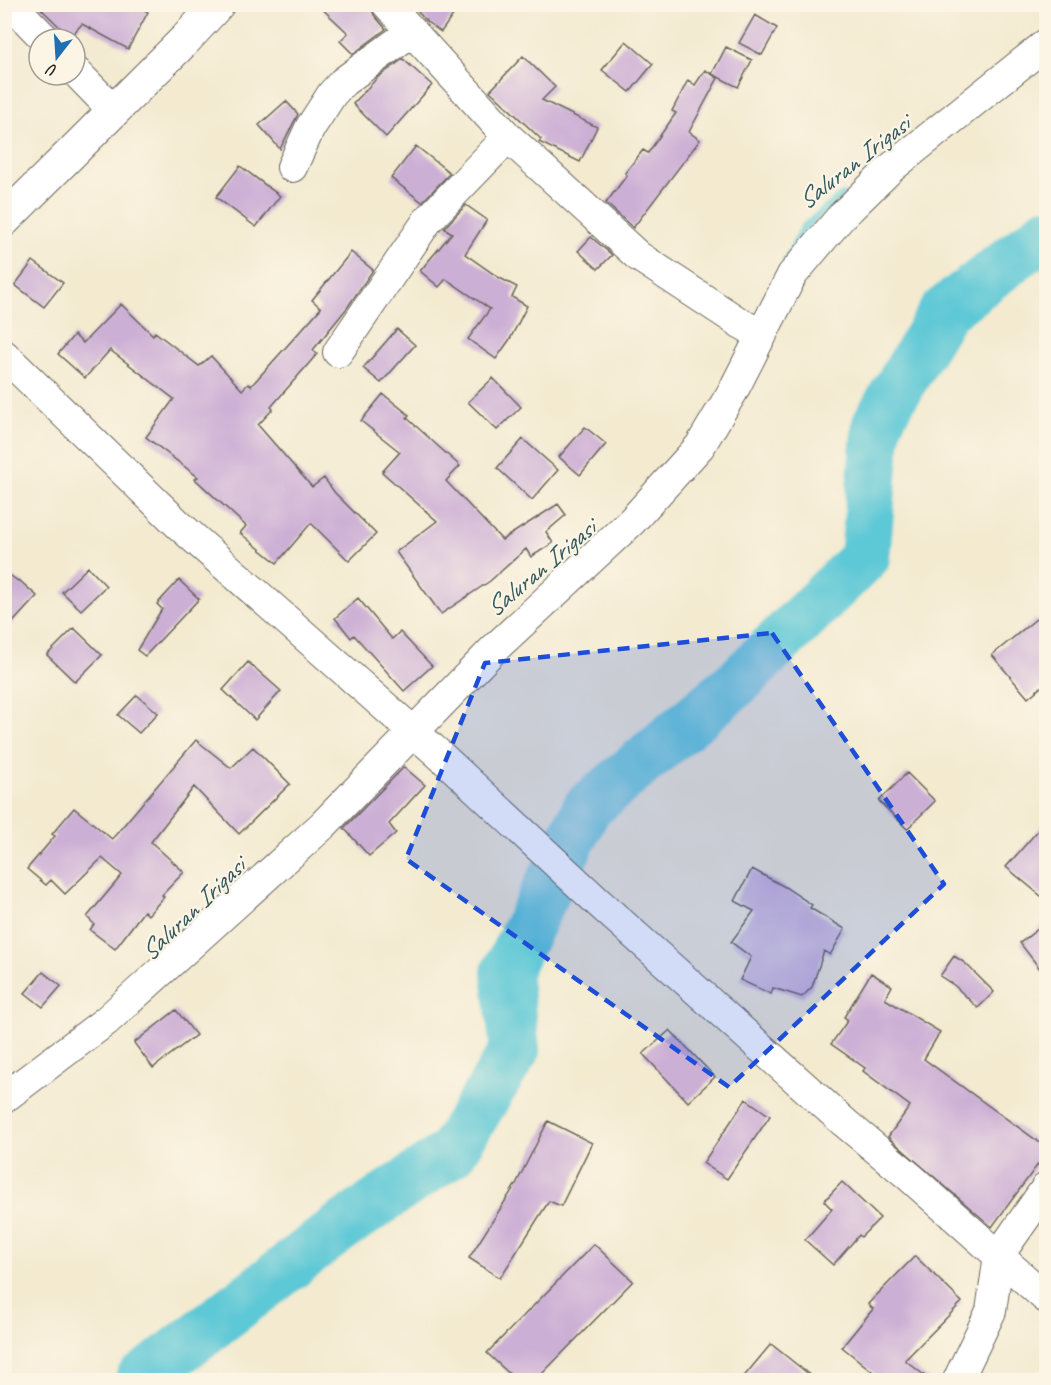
<svg xmlns="http://www.w3.org/2000/svg" width="1051" height="1385" font-family="Caveat,sans-serif">
	<style>
		.lines { fill: none; stroke-linecap: round; stroke-linejoin: round }
		.stream { stroke: #5dc8d6; stroke-width: 8 }
		.river { stroke: #5dc8d6; stroke-width: 50 }
		.building { fill: #ccafd5 }
		.minor-casing { stroke: #67645b; stroke-width: 32 }
		.tertiary-casing { stroke: #67645b; stroke-width: 35 }
		.minor { stroke: #fff; stroke-width: 30 }
		.tertiary { stroke: #fff; stroke-width: 33 }
		.marked { fill: #1d4ed8; fill-opacity: 0.2; stroke: #1d4ed8; stroke-width: 4.5; stroke-dasharray: 12 8; stroke-linejoin: round }
		.labels { text-anchor: middle; stroke-width: 4.5; stroke-linejoin: round; paint-order: stroke }
		.water-label { font-size: 26px; font-style: italic; fill: #33585d; stroke: #fcf5e5 }
	</style>
	<rect width="100%" height="100%" fill="#fcf5e5"/>
	<filter id="ink" filterUnits="userSpaceOnUse"><feTurbulence type="fractalNoise" baseFrequency=".0167" numOctaves="2"/><feDisplacementMap in="SourceGraphic" scale="12" xChannelSelector="R" yChannelSelector="G"/><feConvolveMatrix kernelMatrix="1 2 1 2 8 2 1 2 1" color-interpolation-filters="sRGB"/></filter>
	<filter id="wash" filterUnits="userSpaceOnUse"><feTurbulence type="fractalNoise" baseFrequency=".008" numOctaves="4" result="noise"/><feDisplacementMap in="SourceGraphic" scale="24" xChannelSelector="R" yChannelSelector="G"/><feGaussianBlur stdDeviation="1.35" result="paint"/><feColorMatrix in="noise" values="0 0 0 0 0 0 0 0 0 0 0 0 0 0 0 0 0 1.4 0 .05"/><feComposite in="paint" operator="in"/></filter>
	<g filter="url(#wash)">
		<rect width="100%" height="100%" fill="#f3ead0"/>
		<g class="lines">
			<path class="stream" d="M 786,262 L 804,227 L 842,196"/>
			<path class="river" d="M 140,1380 L 337,1230 L 451,1153 L 515,1050 L 506,972 L 587,808 L 740,680 L 865,557 L 877,423 L 944,311 L 1046,233"/>
		</g>
		<g id="blocks">
			<path class="building" d="M 36,4 L 134,4 L 148,12 L 128,49 L 82,24 L 70,37 Z
				M 317,4 L 370,4 L 374,15 L 386,29 L 353,54 L 340,41 L 348,33 Z
				M 411,4 L 461,4 L 441,32 L 427,22 Z
				M 755,15 L 777,28 L 762,55 L 739,43 Z
				M 626,41 L 653,64 L 630,92 L 602,70 Z
				M 726,47 L 752,60 L 738,87 L 712,74 Z
				M 523,56 L 555,87 L 542,100 L 597,127 L 580,162 L 539,142 L 541,139 L 490,91 Z
				M 403,59 L 432,85 L 386,137 L 353,104 L 377,78 Z
				M 705,70 L 718,78 L 689,132 L 700,140 L 633,228 L 606,203 L 627,175 L 625,173 L 643,150 L 648,153 L 676,113 L 672,111 L 688,80 L 695,85 Z
				M 286,101 L 298,114 L 280,149 L 259,125 Z
				M 416,146 L 450,173 L 422,202 L 391,178 Z
				M 240,166 L 280,196 L 256,227 L 216,197 Z
				M 466,205 L 487,220 L 465,254 L 498,277 L 517,287 L 512,297 L 527,306 L 510,339 L 496,359 L 468,339 L 490,309 L 446,279 L 439,287 L 420,271 L 452,233 L 444,228 Z
				M 591,237 L 612,255 L 598,269 L 578,251 Z
				M 351,252 L 373,270 L 347,308 L 313,350 L 317,354 L 271,407 L 273,409 L 258,425 L 312,487 L 324,478 L 335,493 L 376,534 L 349,561 L 311,523 L 277,563 L 240,533 L 246,526 L 195,479 L 198,477 L 146,437 L 174,399 L 110,350 L 85,378 L 58,354 L 74,335 L 83,343 L 121,304 L 153,335 L 155,332 L 199,366 L 211,356 L 242,390 L 248,384 L 251,386 L 321,308 L 312,300 Z
				M 33,261 L 63,283 L 44,307 L 15,285 Z
				M 397,329 L 415,345 L 381,383 L 363,368 Z
				M 493,378 L 521,407 L 497,430 L 468,402 Z
				M 383,394 L 409,415 L 407,418 L 460,466 L 446,481 L 502,540 L 558,504 L 566,515 L 546,532 L 553,543 L 531,557 L 526,549 L 490,581 L 441,614 L 396,552 L 437,521 L 382,472 L 400,452 L 361,421 Z
				M 585,427 L 606,444 L 580,475 L 559,457 Z
				M 523,439 L 558,470 L 532,500 L 497,468 Z
				M 88,567 L 106,586 L 81,610 L 62,592 Z
				M 4,571 L 18,581 L 19,580 L 37,596 L 4,632 Z
				M 179,580 L 199,599 L 145,656 L 137,650 L 162,609 L 157,604 Z
				M 358,598 L 392,639 L 400,632 L 432,666 L 404,691 L 354,635 L 351,638 L 335,618 Z
				M 1036,619 L 1047,631 L 1047,682 L 1028,698 L 992,655 Z
				M 74,628 L 102,655 L 75,682 L 47,655 Z
				M 248,662 L 281,691 L 255,720 L 223,690 Z
				M 137,695 L 158,713 L 139,733 L 118,715 Z
				M 196,740 L 231,768 L 253,747 L 290,784 L 239,834 L 194,787 L 151,842 L 184,872 L 162,895 L 164,897 L 148,915 L 144,911 L 115,949 L 90,930 L 94,924 L 87,917 L 122,875 L 102,858 L 65,894 L 51,880 L 46,885 L 27,869 L 55,836 L 52,834 L 74,808 L 112,839 Z
				M 404,767 L 425,785 L 389,824 L 396,833 L 369,856 L 344,828 Z
				M 907,773 L 935,801 L 907,829 L 879,801 Z
				M 1047,820 L 1047,901 L 1006,867 Z
				M 752,869 L 785,887 L 812,905 L 810,908 L 845,929 L 830,955 L 824,951 L 812,987 L 802,997 L 773,988 L 771,994 L 740,980 L 751,957 L 731,942 L 754,911 L 735,901 Z
				M 1047,922 L 1047,978 L 1020,943 Z
				M 954,956 L 965,963 L 994,992 L 978,1008 L 955,986 L 940,976 Z
				M 43,972 L 61,986 L 43,1007 L 25,993 Z
				M 871,973 L 892,986 L 885,999 L 940,1032 L 924,1059 L 1047,1148 L 1047,1152 L 992,1227 L 888,1137 L 910,1106 L 863,1071 L 865,1068 L 831,1044 L 848,1020 L 844,1017 Z
				M 176,1010 L 196,1035 L 153,1068 L 134,1043 Z
				M 670,1030 L 715,1077 L 688,1102 L 643,1054 Z
				M 746,1099 L 770,1116 L 727,1179 L 703,1163 Z
				M 548,1121 L 592,1143 L 561,1206 L 549,1201 L 500,1278 L 469,1258 L 516,1184 Z
				M 842,1182 L 880,1218 L 861,1237 L 859,1235 L 833,1265 L 805,1240 L 832,1209 L 824,1201 Z
				M 594,1244 L 633,1281 L 536,1380 L 516,1380 L 487,1353 Z
				M 915,1256 L 962,1302 L 905,1360 L 930,1380 L 883,1380 L 842,1347 L 873,1309 L 868,1304 Z
				M 771,1344 L 816,1380 L 741,1380 Z"/>
		</g>
	</g>
	<g filter="url(#ink)">
		<use href="#blocks" fill-opacity="0" stroke="#67645b" stroke-width="1.5"/>
		<g class="lines">
			<defs>
				<path id="minor" d="M 11,4 L 45,39
					M 387,4 L 508,137 L 638,256 L 740,323 L 762,335
					M 75,71 L 113,110
					M 292,167 L 310,128 L 332,94 L 343,82 L 411,32
					M 338,352 L 428,220 L 508,137
					M 4,355 L 179,525 L 442,757 L 599,903 L 845,1123 L 910,1177 L 1046,1298
					M 4,1098 L 106,1021 L 323,825 L 494,649 L 632,521 L 700,446 L 733,391 L 792,275 L 841,217 L 891,168 L 1046,44
					M 958,1380 L 991,1311 L 999,1255 L 1046,1188"/>
				<path id="tertiary" d="M 4,220 L 186,39 L 218,4"/>
			</defs>
			<use href="#minor" class="minor-casing"/>
			<use href="#tertiary" class="tertiary-casing"/>
			<use href="#minor" class="minor"/>
			<use href="#tertiary" class="tertiary"/>
		</g>
	</g>
	<path class="marked" d="M 772,633 L 944,884 L 729,1087 L 406,859 L 485,663 Z"/>
	<g class="labels">
		<g class="water-label">
			<text transform="translate(853 162) rotate(-38)" y="9">Saluran Irigasi</text>
			<text transform="translate(540 568) rotate(-40)" y="9">Saluran Irigasi</text>
			<text transform="translate(192 909) rotate(-44)" y="9">Saluran Irigasi</text>
		</g>
	</g>
	<rect width="1051" height="1385" fill="none" stroke="#fcf5e5" stroke-width="24"/>
	<g transform="translate(57 57) rotate(197)"><circle r="28" fill="#fcf5e5" stroke="#a29e95" stroke-width="1.5"/>
	<path d="M0-4.5L10 22L0 15L-10 22Z" fill="#1f6fb2"/>
	<text y="-9" font-size="16" font-weight="bold" text-anchor="middle" fill="#1c1c1c">U</text>
	</g>
</svg>
